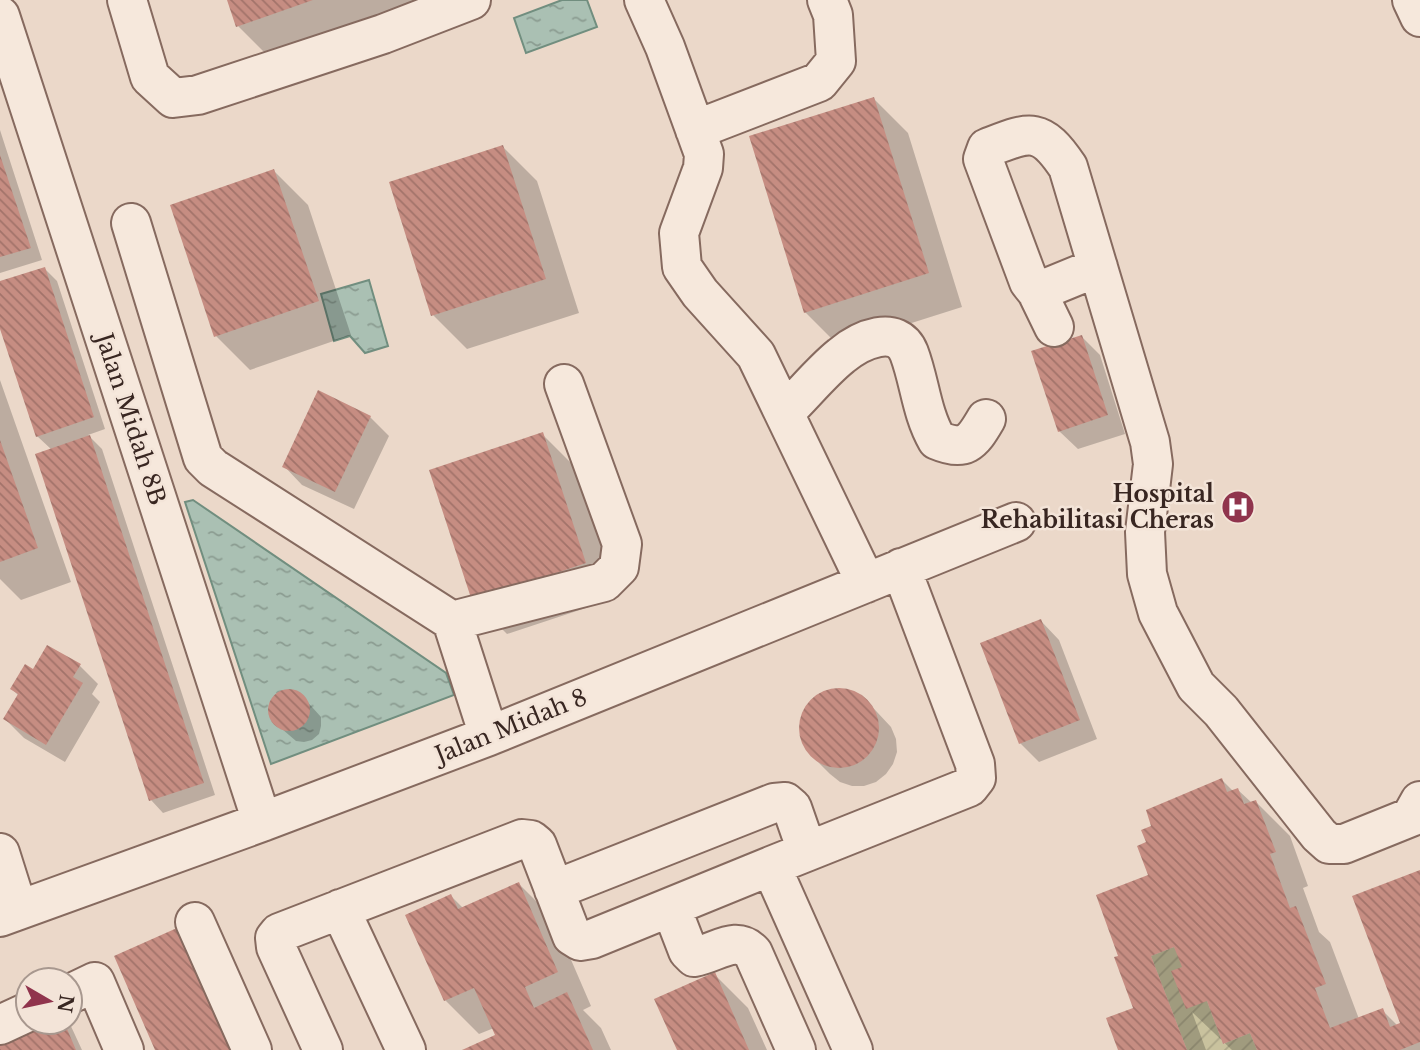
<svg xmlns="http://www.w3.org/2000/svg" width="1420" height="1050" font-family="'Libre Baskerville',serif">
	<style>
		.garden { fill: url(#garden-furrows) }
		.water { fill: url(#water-ripples); stroke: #718e7f; stroke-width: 2 }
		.shadow { fill: #0003 }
		.building { fill: url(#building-back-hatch) }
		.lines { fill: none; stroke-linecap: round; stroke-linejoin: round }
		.minor-casing { stroke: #866a5f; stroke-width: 42 }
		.minor { stroke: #f6e8dc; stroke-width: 38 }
		.labels { text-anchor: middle; stroke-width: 5; stroke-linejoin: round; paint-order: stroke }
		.street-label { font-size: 23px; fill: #382621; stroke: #f3e4d8 }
		.poi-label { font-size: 23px; font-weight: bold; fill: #382621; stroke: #f3e4d8; text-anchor: end }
	</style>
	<defs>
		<pattern id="garden-furrows" width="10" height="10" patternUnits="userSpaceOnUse" patternTransform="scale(1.75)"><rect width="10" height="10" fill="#c9c29e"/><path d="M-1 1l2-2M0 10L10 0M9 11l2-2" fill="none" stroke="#ada788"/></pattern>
		<pattern id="water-ripples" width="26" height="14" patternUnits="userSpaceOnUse" patternTransform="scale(1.75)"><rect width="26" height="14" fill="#aac0b3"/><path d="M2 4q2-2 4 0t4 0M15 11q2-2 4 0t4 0" fill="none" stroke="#8b9c91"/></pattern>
		<pattern id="building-back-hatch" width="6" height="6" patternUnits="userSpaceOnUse" patternTransform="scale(1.75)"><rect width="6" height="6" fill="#c68d82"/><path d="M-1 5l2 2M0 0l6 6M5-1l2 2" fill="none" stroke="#a2736a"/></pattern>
	</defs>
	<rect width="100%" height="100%" fill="#ebd8c9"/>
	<path class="garden" d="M 1174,947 L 1207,1001 L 1223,1044 L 1250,1033 L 1257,1050 L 1187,1050 L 1151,956 Z"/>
	<path class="water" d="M 562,0 L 587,0 L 597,27 L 526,53 L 514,18 Z
		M 369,280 L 388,346 L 365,353 L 350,336 L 334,341 L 321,294 Z
		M 193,500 L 446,673 L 454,695 L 271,764 L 185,502 Z"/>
	<path class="shadow" d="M 229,0 L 440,0 L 272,60 L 238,26 Z
		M 874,99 L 908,133 L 962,307 L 839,346 L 805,312 Z
		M 0,130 L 42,260 L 0,273 Z
		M 503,147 L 537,181 L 579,313 L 467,349 L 433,315 L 391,183 Z
		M 274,171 L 308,205 L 351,335 L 250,370 L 216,336 Z
		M 45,269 L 57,281 L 105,429 L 88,435 L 102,449 L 215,795 L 163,813 L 151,800 L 52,450 L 37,436 L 0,322 L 0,283 Z
		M 1082,337 L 1100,355 L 1125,434 L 1078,449 L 1059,431 Z
		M 0,380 L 71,582 L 21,600 L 0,579 Z
		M 370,417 L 389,436 L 354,509 L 302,485 L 284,466 Z
		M 542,434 L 576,468 L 619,597 L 507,634 L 473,600 Z
		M 1041,621 L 1059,640 L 1097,739 L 1039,762 L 1020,743 Z
		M 80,666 L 98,684 L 92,694 L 100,702 L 65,762 L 24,738 L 5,719 L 19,696 L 12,689 L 34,671 Z
		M 839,689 L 852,691 L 863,697 L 891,727 L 896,739 L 897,752 L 893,764 L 886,774 L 876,782 L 864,786 L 852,786 L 840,782 L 830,774 L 810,754 L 804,744 L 800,732 L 801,719 L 806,708 L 815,698 L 826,691 Z
		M 288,691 L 296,692 L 303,697 L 321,717 L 321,726 L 319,734 L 312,740 L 304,742 L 296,741 L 275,723 L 271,716 L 270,707 L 273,699 L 280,693 Z
		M 1222,780 L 1233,791 L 1238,790 L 1252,803 L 1256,802 L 1290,836 L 1308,886 L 1303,888 L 1319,932 L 1330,942 L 1359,1019 L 1382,1010 L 1398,1026 L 1403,1024 L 1420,872 L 1420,1050 L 1232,1050 L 1192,1012 L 1206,1050 L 1120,1050 L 1135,1009 L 1120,957 L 1150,876 L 1148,843 L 1154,827 Z
		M 519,884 L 553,918 L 591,1006 L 583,1010 L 601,1028 L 611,1050 L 467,1050 L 497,1036 L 494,1028 L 479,1034 L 445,1000 L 408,916 L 451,896 L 464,909 Z
		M 714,974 L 748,1008 L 767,1050 L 679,1050 Z
		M 28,1022 L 69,1022 L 82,1050 L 0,1050 Z"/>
	<path class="building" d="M 227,0 L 313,0 L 236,27 Z
		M 874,97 L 929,273 L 804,313 L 749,136 Z
		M 503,145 L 546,279 L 431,316 L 389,182 Z
		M 0,155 L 31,248 L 0,257 Z
		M 274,169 L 319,301 L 214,337 L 170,205 Z
		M 45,267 L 94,417 L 36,437 L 0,329 L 0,281 Z
		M 1082,335 L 1108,415 L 1058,432 L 1031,351 Z
		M 318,390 L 371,416 L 335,492 L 282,467 Z
		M 543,432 L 586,563 L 472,601 L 429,470 Z
		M 90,435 L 204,783 L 149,801 L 35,454 Z
		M 0,440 L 38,548 L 0,562 Z
		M 1041,619 L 1080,720 L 1019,744 L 980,643 Z
		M 47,645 L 81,664 L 73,677 L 83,683 L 46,745 L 3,719 L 18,694 L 10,689 L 25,664 L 33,669 Z
		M799 728a40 40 0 1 1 80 0a40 40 0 1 1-80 0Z
		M268 710a21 21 0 1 1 42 0a21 21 0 1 1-42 0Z
		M 1222,778 L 1227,792 L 1238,788 L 1244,804 L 1256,800 L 1276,852 L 1270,854 L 1290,908 L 1296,906 L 1326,984 L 1315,988 L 1330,1028 L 1383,1008 L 1390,1027 L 1400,1023 L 1352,896 L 1420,870 L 1420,1042 L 1400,1050 L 1257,1050 L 1250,1033 L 1223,1044 L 1207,1001 L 1186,1009 L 1171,971 L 1182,967 L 1174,947 L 1151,956 L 1187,1050 L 1118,1050 L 1106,1018 L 1133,1008 L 1114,957 L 1118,956 L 1096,895 L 1148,875 L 1137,846 L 1146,842 L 1141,830 L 1151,826 L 1146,810 Z
		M 519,882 L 558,972 L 525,987 L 534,1008 L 567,992 L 593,1050 L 462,1050 L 495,1035 L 474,988 L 444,1001 L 405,915 L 451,894 L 458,909 Z
		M 186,924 L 241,1050 L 155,1050 L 114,956 Z
		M 715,972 L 749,1050 L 677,1050 L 654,999 Z
		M 28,1022 L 64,1022 L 76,1050 L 0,1050 L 0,1025 Z"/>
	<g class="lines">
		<defs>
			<path id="minor" d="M 127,0 L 150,77 L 173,98 L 198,95 L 383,34 L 471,0
				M 644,0 L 665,47 L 704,154 L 703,168 L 679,233 L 682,267 L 700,293 L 756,355 L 866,583
				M 1412,0 L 1420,17
				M 0,16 L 262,822
				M 695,130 L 819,82 L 836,61 L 833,15 L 827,0
				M 131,223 L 203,458 L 213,468 L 452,621 L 489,736
				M 1037,292 L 1098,267
				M 1054,327 L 1037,292 L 1029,282 L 983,159 L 987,148 C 1029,132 1040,125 1068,167 L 1150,442 L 1153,464 L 1145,532 L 1147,574 L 1158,613 L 1196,686 L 1221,711 L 1319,835 L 1329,844 L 1344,844 L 1411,817 L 1420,801
				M 784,413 C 803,395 821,372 841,356 C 860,340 897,323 909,353 C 920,382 921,412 937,440 C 965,452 972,443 986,419
				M 452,621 L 604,582 L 619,567 L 622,544 L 564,384
				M 0,853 L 18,910
				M 554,890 L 774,803 L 785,802 L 792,808 L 807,851
				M 671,907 L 688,951 L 694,957 C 717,953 736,934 753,953 L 796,1050
				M 340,909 L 406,1050
				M 0,917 L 262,822 L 489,736 L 1016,522
				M 195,922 L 252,1050
				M 70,994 L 95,982 L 124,1050
				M 0,1025 L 28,1012
				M 323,1050 L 276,947 L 275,938 L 279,933 L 522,839 L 531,840 L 537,845 L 572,936 L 580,941 L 592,939 L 771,866
				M 853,1050 L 771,866 L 969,787 L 976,778 L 975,764 L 901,568"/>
		</defs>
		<use href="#minor" class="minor-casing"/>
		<use href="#minor" class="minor"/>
	</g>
	<defs>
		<symbol id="hospital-disc" viewBox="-11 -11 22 22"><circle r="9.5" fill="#90344d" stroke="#f3e4d8"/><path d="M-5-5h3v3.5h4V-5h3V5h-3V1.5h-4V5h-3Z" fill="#fff"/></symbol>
	</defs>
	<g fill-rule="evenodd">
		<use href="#hospital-disc" x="1219" y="488" width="38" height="38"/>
	</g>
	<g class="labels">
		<g class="street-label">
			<text transform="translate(131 419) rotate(72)" y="8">Jalan Midah 8B</text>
			<text transform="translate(511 726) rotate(-22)" y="8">Jalan Midah 8</text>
		</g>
		<g class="poi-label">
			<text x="1214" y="502">Hospital<tspan x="1214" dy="26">Rehabilitasi Cheras</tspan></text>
		</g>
	</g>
	<g transform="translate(49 1001) rotate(99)"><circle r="33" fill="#f3e4d8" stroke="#a8988f" stroke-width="2"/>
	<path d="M0-5L12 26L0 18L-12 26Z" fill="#90344d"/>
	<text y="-10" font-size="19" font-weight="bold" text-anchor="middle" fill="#382621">N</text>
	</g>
</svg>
